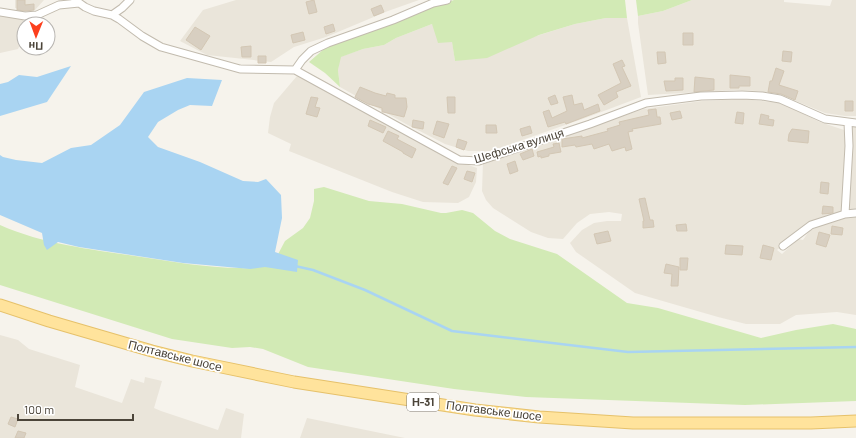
<svg xmlns="http://www.w3.org/2000/svg" width="856" height="438" font-family="Barlow,sans-serif">
	<style>
		.residential { fill: #eae5da }
		.green { fill: #d2eab5 }
		.water { fill: #a9d4f2 }
		.lines { fill: none; stroke-linecap: round; stroke-linejoin: round }
		.stream { stroke: #a9d4f2; stroke-width: 2.5 }
		.building { fill: #d8cfc1; stroke: #d3c7b4 }
		.street-casing { stroke: #c2bbae; stroke-width: 9 }
		.primary-casing { stroke: #e6c16a; stroke-width: 13 }
		.street { stroke: #fff; stroke-width: 7 }
		.primary { stroke: #ffe39c; stroke-width: 11 }
		.labels { text-anchor: middle; stroke-width: 3.5; stroke-linejoin: round; paint-order: stroke }
		.shield { fill: #fff; stroke: #817c74; stroke-width: 1 }
		.shield-label { font-size: 11px; font-weight: bold; fill: #4b4439 }
		.street-label { font-size: 12px; fill: #4b4439; stroke: #fff }
	</style>
	<rect width="100%" height="100%" fill="#f6f3ec"/>
	<path class="residential" d="M 15,0 L 44,0 L 35,10 L 15,8 Z
		M 236,0 L 419,0 L 388,11 L 326,37 L 294,47 L 271,62 L 207,55 L 180,41 L 203,10 Z
		M 692,0 L 784,0 L 784,2 L 830,6 L 832,0 L 856,0 L 856,116 L 845,116 L 825,113 L 779,94 L 757,91 L 735,90 L 648,95 L 638,23 L 638,16 L 663,11 Z
		M 0,14 L 23,17 L 24,36 L 18,49 L 0,53 Z
		M 606,18 L 627,18 L 641,97 L 588,117 L 491,151 L 468,151 L 445,144 L 406,124 L 340,87 L 338,70 L 340,57 L 363,49 L 384,45 L 396,38 L 432,24 L 452,41 L 455,61 L 575,24 Z
		M 297,76 L 333,92 L 460,162 L 477,168 L 476,182 L 469,197 L 458,203 L 423,202 L 392,192 L 289,151 L 291,144 L 268,133 L 270,117 L 274,103 Z
		M 743,99 L 781,103 L 820,122 L 844,130 L 846,137 L 846,147 L 841,211 L 808,224 L 777,250 L 782,254 L 798,239 L 803,240 L 809,231 L 825,224 L 846,218 L 856,217 L 856,315 L 837,312 L 796,315 L 780,324 L 746,324 L 718,317 L 635,293 L 576,252 L 570,243 L 582,230 L 594,223 L 607,221 L 621,221 L 622,214 L 609,212 L 590,214 L 577,223 L 563,239 L 548,238 L 531,232 L 493,208 L 486,200 L 482,191 L 483,162 L 644,109 L 702,101 Z
		M 852,127 L 856,127 L 856,210 L 848,210 Z
		M 0,335 L 18,340 L 29,349 L 80,365 L 75,387 L 122,403 L 131,379 L 144,383 L 145,377 L 162,381 L 154,408 L 161,411 L 218,430 L 226,408 L 244,414 L 241,438 L 0,438 Z
		M 307,418 L 405,438 L 300,438 Z"/>
	<path class="green" d="M 454,0 L 625,0 L 627,18 L 606,18 L 575,24 L 539,35 L 487,58 L 455,61 L 452,42 L 438,43 L 432,24 L 396,38 L 384,45 L 363,49 L 341,57 L 338,70 L 340,87 L 325,73 L 309,62 L 324,49 L 360,33 Z
		M 636,0 L 692,0 L 663,11 L 638,16 Z
		M 324,187 L 369,201 L 402,204 L 441,213 L 446,213 L 462,210 L 473,213 L 495,231 L 510,239 L 557,254 L 627,303 L 658,308 L 761,338 L 796,330 L 833,324 L 856,329 L 856,401 L 745,405 L 526,397 L 454,389 L 308,367 L 263,349 L 250,347 L 232,348 L 172,339 L 0,285 L 0,225 C 43,244 89,249 135,256 C 170,261 206,268 241,268 C 250,269 259,267 268,266 L 276,258 L 285,241 L 303,228 L 310,218 L 314,201 L 314,189 Z"/>
	<path class="water" d="M 71,66 L 47,102 L 0,116 L 0,84 L 8,82 L 19,75 L 37,77 Z
		M 187,78 L 222,80 L 212,106 L 190,105 L 178,110 L 158,122 L 148,137 L 158,147 L 200,162 L 243,181 L 258,182 L 266,179 L 281,195 L 282,218 L 275,252 L 298,260 L 297,272 L 265,267 L 250,269 L 183,263 L 79,247 L 58,242 L 47,250 L 44,245 L 42,233 L 0,215 L 0,155 L 3,157 L 16,160 L 42,163 L 71,148 L 91,145 L 120,125 L 144,92 Z"/>
	<g class="lines">
		<path class="stream" d="M 295,266 L 313,270 L 365,290 L 452,331 L 628,352 L 856,347"/>
	</g>
	<path class="building" d="M 17,0 L 25,0 L 25,5 L 34,4 L 34,10 L 25,11 L 17,10 Z
		M 314,0 L 317,12 L 309,14 L 306,2 Z
		M 381,5 L 384,12 L 374,16 L 371,9 Z
		M 333,24 L 335,31 L 326,34 L 324,27 Z
		M 195,27 L 210,36 L 201,50 L 186,40 Z
		M 303,32 L 305,40 L 293,43 L 291,35 Z
		M 683,33 L 693,33 L 693,45 L 683,45 Z
		M 251,46 L 251,57 L 242,57 L 241,47 Z
		M 783,51 L 792,52 L 791,62 L 782,61 Z
		M 657,52 L 665,52 L 666,63 L 658,64 Z
		M 258,56 L 266,56 L 266,63 L 258,63 Z
		M 622,60 L 625,66 L 622,67 L 631,86 L 616,92 L 618,97 L 604,105 L 598,95 L 621,83 L 613,64 Z
		M 776,68 L 784,71 L 779,85 L 798,91 L 795,100 L 781,94 L 768,92 L 770,81 L 772,81 Z
		M 730,75 L 750,77 L 750,86 L 739,86 L 739,88 L 730,88 Z
		M 695,77 L 714,79 L 714,90 L 694,92 Z
		M 675,78 L 683,78 L 683,90 L 666,91 L 664,81 L 675,81 Z
		M 360,87 L 375,93 L 386,96 L 387,93 L 395,95 L 395,98 L 406,98 L 407,107 L 404,117 L 383,112 L 382,112 L 382,108 L 368,104 L 355,97 Z
		M 555,95 L 558,103 L 551,105 L 548,98 Z
		M 572,95 L 574,105 L 582,103 L 584,110 L 598,104 L 600,111 L 566,124 L 565,122 L 548,127 L 543,112 L 549,110 L 552,118 L 567,111 L 563,97 Z
		M 311,97 L 318,98 L 315,107 L 320,108 L 317,117 L 306,114 Z
		M 447,97 L 455,97 L 455,113 L 448,113 Z
		M 845,101 L 853,101 L 853,111 L 845,111 Z
		M 656,109 L 657,117 L 660,117 L 661,124 L 632,129 L 633,131 L 628,132 L 632,149 L 626,151 L 625,147 L 612,151 L 609,144 L 594,149 L 592,144 L 576,147 L 575,145 L 562,147 L 562,139 L 582,136 L 582,138 L 608,131 L 607,129 L 620,125 L 619,122 L 649,115 L 648,110 Z
		M 680,111 L 682,118 L 672,120 L 670,113 Z
		M 737,112 L 744,113 L 743,124 L 735,123 Z
		M 761,114 L 769,116 L 768,119 L 774,120 L 773,126 L 759,124 Z
		M 370,120 L 386,127 L 383,133 L 368,126 Z
		M 413,120 L 424,122 L 423,129 L 412,127 Z
		M 437,121 L 449,124 L 444,138 L 433,134 Z
		M 486,125 L 496,125 L 497,133 L 486,133 Z
		M 530,126 L 532,133 L 522,136 L 520,129 Z
		M 792,129 L 809,131 L 808,143 L 788,141 L 789,134 Z
		M 388,131 L 399,136 L 397,139 L 416,149 L 412,158 L 403,153 L 403,152 L 383,141 Z
		M 458,139 L 467,142 L 464,150 L 456,147 Z
		M 559,143 L 561,152 L 549,154 L 549,156 L 541,158 L 541,156 L 538,157 L 537,152 L 554,147 L 553,144 Z
		M 532,149 L 534,156 L 523,160 L 520,154 Z
		M 515,161 L 518,171 L 510,174 L 507,164 Z
		M 452,166 L 457,168 L 448,185 L 443,183 Z
		M 467,171 L 475,173 L 472,182 L 464,179 Z
		M 821,182 L 829,183 L 828,194 L 820,193 Z
		M 645,198 L 650,220 L 653,220 L 654,227 L 643,228 L 643,221 L 644,221 L 639,199 Z
		M 823,206 L 833,207 L 833,213 L 822,214 Z
		M 686,224 L 687,231 L 677,231 L 676,225 Z
		M 832,226 L 843,228 L 842,235 L 831,234 Z
		M 608,231 L 611,241 L 597,244 L 594,234 Z
		M 819,232 L 830,235 L 826,247 L 816,244 Z
		M 726,245 L 743,246 L 742,255 L 725,254 Z
		M 763,245 L 774,248 L 771,260 L 760,258 Z
		M 680,258 L 688,258 L 687,270 L 680,270 Z
		M 666,264 L 679,267 L 678,286 L 671,286 L 672,274 L 664,273 Z
		M 11,417 L 18,419 L 15,427 L 8,424 Z
		M 18,431 L 26,433 L 24,438 L 15,438 Z"/>
	<g class="lines">
		<defs>
			<path id="street" d="M 75,0 L 85,7 L 94,11 L 112,15 L 119,19 L 142,36 L 161,47 L 240,69 L 295,70 L 459,160 L 479,161 L 590,124 L 646,103 L 701,96 L 742,95 L 762,96 L 780,99 L 825,119 L 856,123
				M 0,12 L 25,16 L 37,15 L 59,5 L 79,3
				M 112,15 L 122,8 L 130,0
				M 295,70 L 302,60 L 311,51 L 328,43 L 393,20 L 433,3 L 447,0
				M 845,214 L 849,146 L 848,122
				M 783,246 L 811,225 L 845,214 L 856,213"/>
			<path id="primary" d="M 0,305 L 49,321 L 152,351 L 192,361 L 294,382 L 475,410 L 539,417 L 633,423 L 811,423 L 856,421"/>
		</defs>
		<use href="#street" class="street-casing"/>
		<use href="#primary" class="primary-casing"/>
		<use href="#street" class="street"/>
		<use href="#primary" class="primary"/>
	</g>
	<g class="labels">
		<rect class="shield" x="407" y="393" width="32" height="18" rx="3"/>
		<g class="shield-label">
			<text x="423" y="406">Н-31</text>
		</g>
		<g class="street-label">
			<text transform="translate(519 146) rotate(-17)" y="4">Шефська вулиця</text>
			<text transform="translate(175 356) rotate(14)" y="4">Полтавське шосе</text>
			<text transform="translate(494 411) rotate(7)" y="4">Полтавське шосе</text>
		</g>
	</g>
	<g transform="translate(36 36) rotate(181)"><circle r="19" fill="#ffffff" stroke="#b7b4b0"/>
	<path d="M0-3L7 15L0 10L-7 15Z" fill="#fc3f1d"/>
	<text y="-6" font-size="11" font-weight="bold" text-anchor="middle" fill="#4b4439">Пн</text>
	</g>
	<path d="M18 414v6h115v-6" fill="none" stroke="#4b4439" stroke-width="2"/>
	<text x="24" y="414" font-size="12" fill="#4b4439" stroke="#ffffff" stroke-width="3" paint-order="stroke">100 m</text>
</svg>
